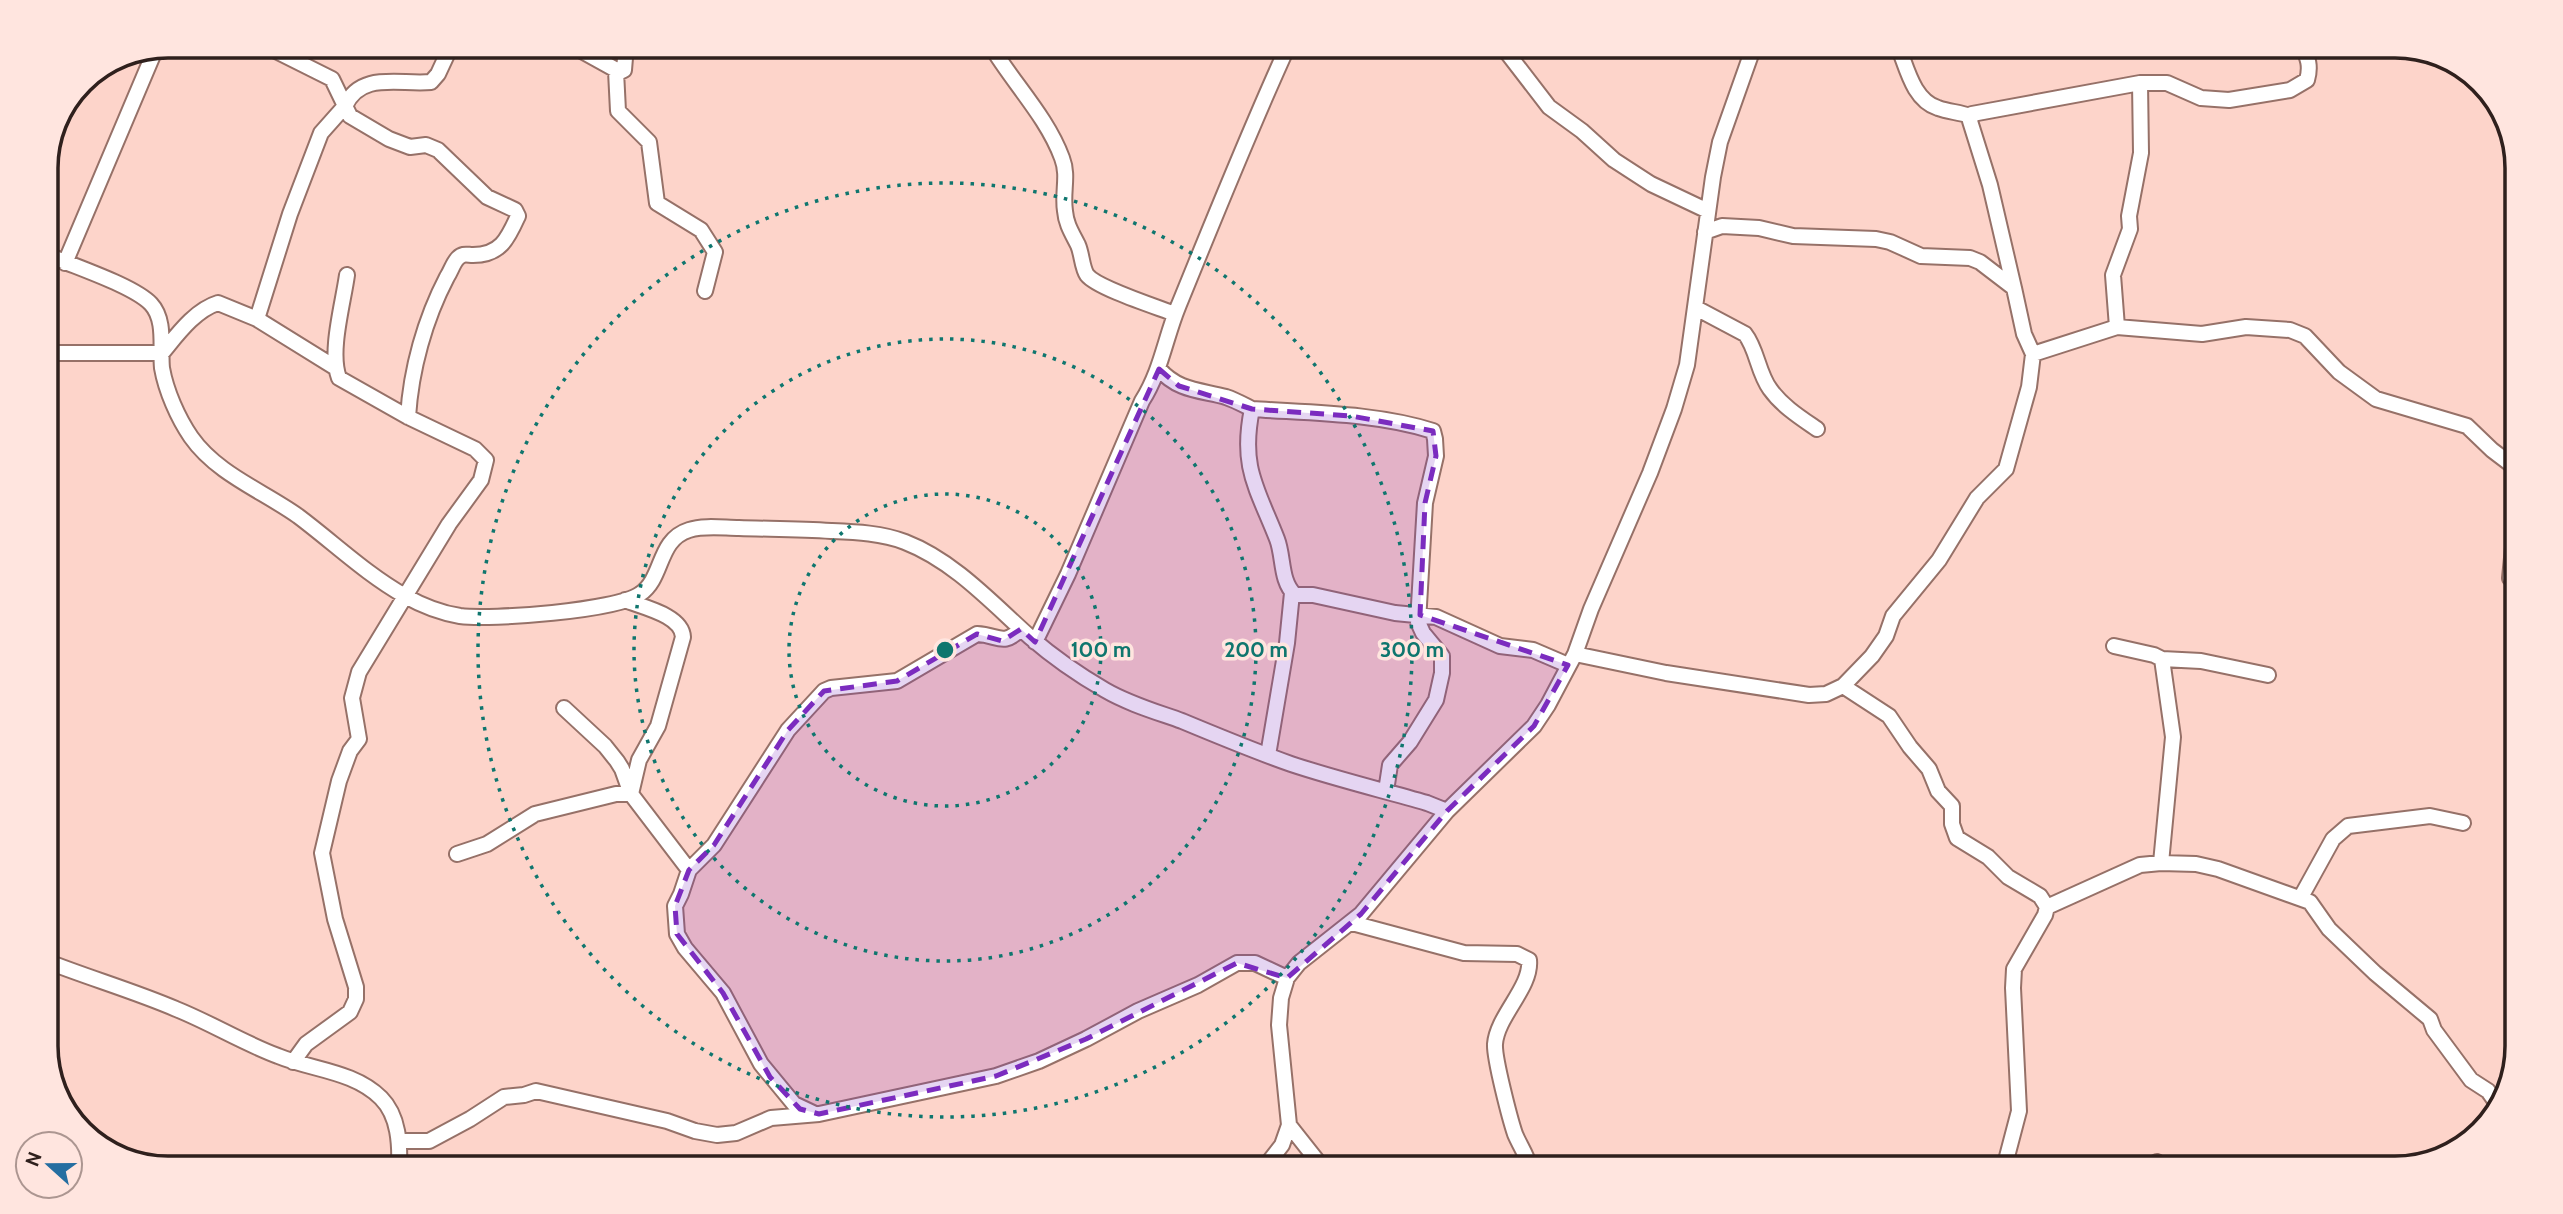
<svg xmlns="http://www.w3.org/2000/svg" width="2563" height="1214" font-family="Cabin,sans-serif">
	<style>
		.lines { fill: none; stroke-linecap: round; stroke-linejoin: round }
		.minor-casing { stroke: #967168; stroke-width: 18 }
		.minor { stroke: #fff; stroke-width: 14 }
		.marked { fill: #7b2cbf; fill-opacity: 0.2; stroke: #7b2cbf; stroke-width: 5; stroke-dasharray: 14 9; stroke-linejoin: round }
		.ring { fill: none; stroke: #0f766e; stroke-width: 3.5; stroke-dasharray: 3.5 7 }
		.rim { fill: none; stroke: #2f201d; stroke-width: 3.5 }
		.centre { fill: #0f766e; stroke: #ffe5df; stroke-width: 3.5 }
		.ring-label { font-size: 21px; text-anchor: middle; font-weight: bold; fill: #0f766e; stroke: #ffe5df; stroke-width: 7; stroke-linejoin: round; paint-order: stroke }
	</style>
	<rect width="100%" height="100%" fill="#fdd4ca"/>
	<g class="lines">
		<defs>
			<path id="minor" d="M 573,46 L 620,72 L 624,70 L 626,46
				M 991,46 C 1013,83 1047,117 1062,158 C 1069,176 1062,192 1065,211 C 1066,224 1072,233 1078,245 C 1082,254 1082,268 1087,275 C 1097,288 1157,307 1175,314
				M 1502,46 L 1549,107 L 1582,131 L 1614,160 L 1651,184 L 1708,211
				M 1898,46 C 1907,68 1913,100 1938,108 C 1949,112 1959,112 1970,116
				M 616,71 L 618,111 L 649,142 L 657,203 L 701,230 L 715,252 L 705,291
				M 46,254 C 72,266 133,285 151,304 C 166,320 160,348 162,368 C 166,391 178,418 191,437 C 217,474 263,491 298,516 C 334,543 366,574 405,596 C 421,605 441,613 460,616 C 491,620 616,611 640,594 C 664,578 657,540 689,530 C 704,525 724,528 739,528 C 769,529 800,529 831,531 C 855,532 882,533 905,542 C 954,561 992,603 1030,637 C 1053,657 1079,675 1105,690 C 1129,704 1157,712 1182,721 C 1218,736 1254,751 1291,764 C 1336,779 1382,790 1427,803 L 1447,811
				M 65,263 L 156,48
				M 2014,288 L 1990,185 L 1970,121 L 1972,114 L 2140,83 L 2167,83 L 2201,98 L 2229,100 L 2290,90 L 2307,80 C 2311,66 2308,58 2302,46
				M 1696,308 L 1745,334 C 1757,349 1758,373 1770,389 C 1782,406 1801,418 1817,429
				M 257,319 L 290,214 L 321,133 L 345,106 L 332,79 L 266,46
				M 2117,327 L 2113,275 L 2130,229 L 2129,216 L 2141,153 L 2140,83
				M 46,353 L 162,353 C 177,335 195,310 218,303 L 257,319 L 336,368
				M 2033,354 L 2117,327 L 2202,334 L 2246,327 L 2290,330 L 2305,336 L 2339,372 L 2376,399 L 2467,426 L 2492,450 L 2517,469
				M 1159,369 C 1178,391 1200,390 1226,397 C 1235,400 1244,405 1252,409 C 1240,467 1257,488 1277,539 C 1284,557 1280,581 1295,595 L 1313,595 L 1395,613 L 1436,617 L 1500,646 L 1533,650 L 1568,665
				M 1252,409 C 1310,413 1377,413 1433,431 L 1435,439 L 1436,456 L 1425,503 L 1418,622 L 1423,633 L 1442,656 L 1442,673 L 1436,700 L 1410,742 L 1390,765 L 1386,791
				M 408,417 C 411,369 425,319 447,277 C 451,271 453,263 458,258 C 463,253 467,255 473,255 C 501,255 508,238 518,216 L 515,210 L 487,197 L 438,150 L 426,145 L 410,147 L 389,139 L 350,116 L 345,106 C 361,71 399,85 431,82 L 438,74 L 451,46
				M 2513,548 L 2510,578 L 2517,583
				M 1035,642 L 1068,574 L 1142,401 C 1161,371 1165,339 1178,307 C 1214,219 1249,131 1288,46
				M 2114,646 L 2154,655 L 2162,659 L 2201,661 L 2268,675
				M 1575,654 L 1666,673 L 1809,695 L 1826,694 L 1843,686 L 1872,656 L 1886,636 L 1893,616 L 1939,560 L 1977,498 L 2006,469 L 2029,387 L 2033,354 L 2024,334 L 2014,288 L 1980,262 L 1970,258 L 1921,256 L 1890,242 L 1876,239 L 1793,236 L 1759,228 L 1722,226 L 1705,232
				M 1843,686 L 1889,716 L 1910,747 L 1929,769 L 1938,791 L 1952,806 L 1952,824 L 1957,838 L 1988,857 L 2008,877 L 2040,896 L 2047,907
				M 564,708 L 605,746 L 617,761 L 622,769 L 631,794 L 689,870
				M 1268,755 L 1287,643 L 1292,593
				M 457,854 L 487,844 L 535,814 L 616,794 L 631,794 L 639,760 L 658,726 L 683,637 C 682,615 642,607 625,600
				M 2161,863 L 2173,737 L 2162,659
				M 2301,897 L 2333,839 L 2348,826 L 2430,816 L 2463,823
				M 1352,923 L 1464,953 L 1517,954 L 1529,960 C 1532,987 1497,1016 1495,1044 C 1494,1058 1510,1119 1515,1134 C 1520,1146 1527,1155 1530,1168
				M 46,961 C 89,978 134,991 176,1009 C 211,1023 243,1043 278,1056 C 312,1070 354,1071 381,1098 C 399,1116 400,1145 399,1168
				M 293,1062 L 306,1044 L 350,1012 L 356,999 L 356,987 L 335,919 L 322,853 L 339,781 L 350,751 L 359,739 L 352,698 L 359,672 L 449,524 L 481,480 L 486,460 L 475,449 L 408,417 L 339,378 C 329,352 343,304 347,275
				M 813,1113 L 794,1104 L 761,1064 L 723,993 L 685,948 L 677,934 L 675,906 L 681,894 L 689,870 L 714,845 L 788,730 L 824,691 L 831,688 L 897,681 L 977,634 C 999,635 1002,647 1021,629
				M 1289,1125 L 1323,1168
				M 401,1141 L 429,1141 L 470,1119 L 504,1097 L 524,1095 L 536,1091 L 667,1121 L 695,1131 L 717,1135 L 736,1133 L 771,1118 L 819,1114 L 996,1076 L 1039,1061 L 1086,1039 L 1138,1011 L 1198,985 L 1237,963 L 1255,963 L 1287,978
				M 1264,1168 L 1282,1145 L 1289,1125 L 1279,1025 L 1281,998 L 1287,978 L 1299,963 L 1361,914 L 1447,811 L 1534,726 L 1548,705 L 1575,654 L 1591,609 L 1650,473 L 1674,409 L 1687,365 L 1713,177 L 1720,142 L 1754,46
				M 2004,1168 L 2019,1111 L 2013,988 L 2014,969 L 2045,915 L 2047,907 L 2140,865 L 2161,863 L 2196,864 L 2218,869 L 2310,902 L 2329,929 L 2375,973 L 2430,1019 L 2434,1030 L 2471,1080 L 2488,1091 L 2498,1105
				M 2149,1168 L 2157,1162"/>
		</defs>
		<use href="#minor" class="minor-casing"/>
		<use href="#minor" class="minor"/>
	</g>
	<path class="marked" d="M 1159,369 L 1179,386 L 1252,409 L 1351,416 L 1433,431 L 1436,456 L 1425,503 L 1420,615 L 1568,665 L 1534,726 L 1447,811 L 1361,914 L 1287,978 L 1237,963 L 1086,1039 L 996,1076 L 819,1114 L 800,1109 L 770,1077 L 723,993 L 677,934 L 675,906 L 689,870 L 714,845 L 788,730 L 824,691 L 897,681 L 977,634 L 1002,641 L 1021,629 L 1035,642 Z"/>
	<g class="ring">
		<circle cx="945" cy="650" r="156"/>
		<circle cx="945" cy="650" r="311"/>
		<circle cx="945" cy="650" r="467"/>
	</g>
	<path d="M0 0H2563V1214H0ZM168 58H2395A110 110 0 0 1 2505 168V1046A110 110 0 0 1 2395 1156H168A110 110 0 0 1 58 1046V168A110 110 0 0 1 168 58Z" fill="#ffe5df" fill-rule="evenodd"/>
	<path class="rim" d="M168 58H2395A110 110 0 0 1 2505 168V1046A110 110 0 0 1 2395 1156H168A110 110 0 0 1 58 1046V168A110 110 0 0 1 168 58Z"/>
	<circle cx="945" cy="650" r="10" class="centre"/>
	<g class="ring-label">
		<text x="1101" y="657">100 m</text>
		<text x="1256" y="657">200 m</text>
		<text x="1412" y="657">300 m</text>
	</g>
	<g transform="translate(49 1165) rotate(291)"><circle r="33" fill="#ffe5df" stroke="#ac9691" stroke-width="2"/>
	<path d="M0-5L12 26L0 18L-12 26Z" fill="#256ea1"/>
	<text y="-10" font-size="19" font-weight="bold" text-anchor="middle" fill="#2f201d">N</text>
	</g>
</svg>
